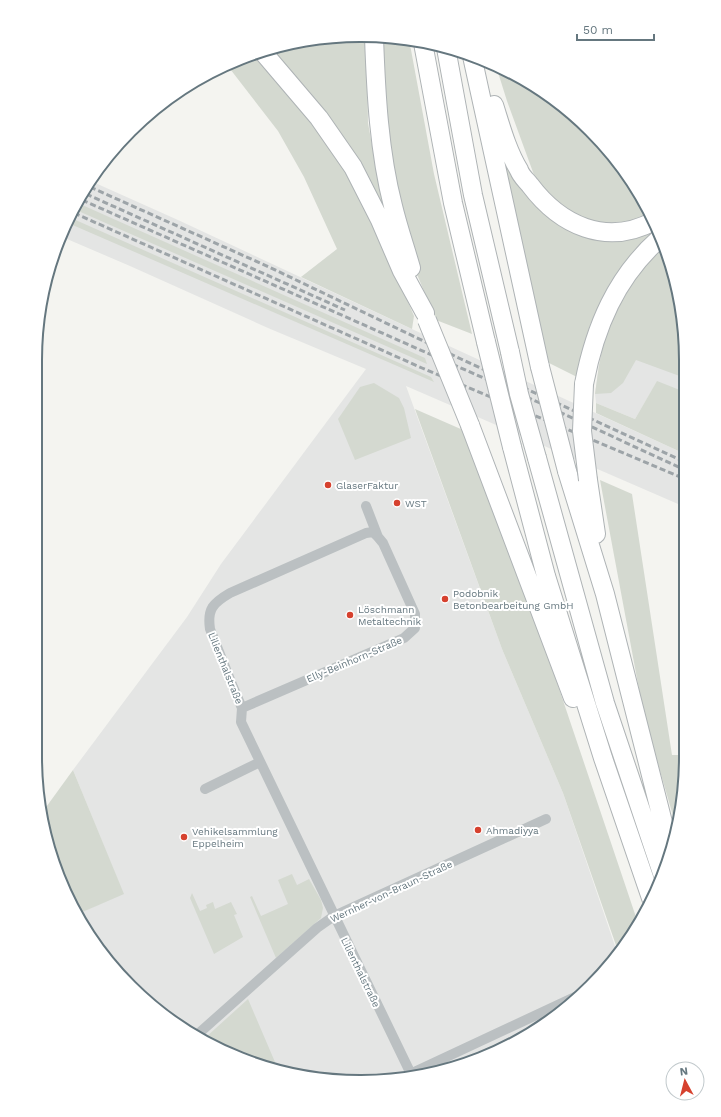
<svg xmlns="http://www.w3.org/2000/svg" width="721" height="1117" font-family="'Work Sans',sans-serif">
	<style>
		.built { fill: #e4e5e4 }
		.green { fill: #d4d9d0 }
		.lines { fill: none; stroke-linecap: round; stroke-linejoin: round }
		.motorway-casing { stroke: #aeb3b5; stroke-width: 20 }
		.minor { stroke: #bbc0c2; stroke-width: 10 }
		.motorway { stroke: #fff; stroke-width: 18 }
		.rail { stroke: #9da4a8; stroke-width: 3; stroke-dasharray: 6 3; stroke-linecap: butt }
		.motorway-bridge-casing { stroke: #aeb3b5; stroke-width: 20; stroke-linecap: butt }
		.motorway-bridge { stroke: #fff; stroke-width: 18 }
		.poi-dot { fill: #d6412e; stroke: #fff; stroke-width: 1.5 }
		.labels { text-anchor: middle; stroke-width: 4; stroke-linejoin: round; paint-order: stroke }
		.poi-label { font-size: 10px; fill: #65777f; stroke: #fff; text-anchor: start }
		.street-label { font-size: 10px; fill: #65777f; stroke: #fff }
		.rim { fill: none; stroke: #65777f; stroke-width: 2 }
	</style>
	<rect width="100%" height="100%" fill="#f4f4f0"/>
	<path class="built" d="M 93,182 L 178,220 L 401,324 L 685,454 L 685,507 L 406,386 L 502,649 L 563,793 L 617,952 L 605,971 L 541,1027 L 445,1071 L 339,1081 L 256,1065 L 162,1015 L 90,938 L 78,914 L 123,893 L 73,770 L 187,617 L 221,564 L 366,369 L 268,328 L 130,266 L 60,236 Z
		M 675,276 L 685,339 L 685,392 L 657,382 L 635,419 L 596,403 L 595,394 L 599,365 Z"/>
	<path class="green" d="M 339,36 L 365,37 L 367,66 L 368,123 L 383,206 L 377,228 L 414,316 L 412,329 L 301,277 L 337,249 L 304,177 L 278,131 L 227,65 L 276,46 Z
		M 379,37 L 409,39 L 434,174 L 472,334 L 436,320 L 409,255 L 393,184 Z
		M 496,66 L 523,78 L 575,116 L 619,163 L 653,217 L 658,232 L 611,285 L 590,325 L 577,377 L 549,363 L 512,213 L 501,152 L 549,216 L 507,101 Z
		M 80,204 L 425,358 L 427,364 L 76,210 Z
		M 71,218 L 431,377 L 434,382 L 68,223 Z
		M 663,245 L 675,276 L 685,339 L 685,378 L 636,360 L 623,383 L 611,393 L 595,394 L 599,365 L 607,326 L 627,289 L 653,255 Z
		M 657,381 L 685,392 L 685,454 L 596,413 L 596,403 L 635,419 Z
		M 374,383 L 399,398 L 404,408 L 411,438 L 355,460 L 338,419 L 360,387 Z
		M 415,409 L 463,430 L 501,532 L 544,644 L 637,920 L 618,951 L 563,793 L 502,649 Z
		M 600,480 L 632,494 L 672,755 L 683,755 L 683,799 L 676,826 L 644,716 Z
		M 73,770 L 124,894 L 78,914 L 52,861 L 44,810 Z
		M 292,874 L 297,885 L 309,879 L 321,900 L 323,908 L 321,918 L 276,958 L 250,897 L 252,896 L 261,916 L 288,904 L 278,880 Z
		M 192,893 L 200,911 L 207,908 L 206,905 L 213,902 L 215,909 L 231,902 L 237,914 L 234,915 L 243,937 L 214,954 L 190,898 Z
		M 248,999 L 278,1069 L 256,1065 L 205,1038 Z"/>
	<g class="lines">
		<defs>
			<path id="motorway" d="M 374,37 C 376,93 379,152 393,206 C 398,227 405,247 411,268
				M 423,43 L 453,203 L 486,342
				M 446,48 L 473,195 L 510,352
				M 262,51 L 319,118 L 353,167 L 380,220 L 402,271 L 425,313
				M 472,56 L 540,367
				M 494,105 C 501,127 507,150 519,170 C 521,176 526,180 530,185 C 560,225 606,247 654,221
				M 584,384 C 595,327 616,277 660,238
				M 470,425 L 573,698
				M 512,447 L 546,576 L 603,758 L 651,898
				M 537,458 L 605,703 L 663,876
				M 567,471 L 605,594 L 670,850
				M 588,480 L 596,534"/>
		</defs>
		<use href="#motorway" class="motorway-casing"/>
		<path class="minor" d="M 366,506 L 378,537
			M 242,708 L 404,638 L 415,628 L 415,614 L 383,543 L 378,537 L 373,532 L 366,533 L 230,593 C 213,603 207,609 210,629 L 233,687 L 242,708 L 241,722 L 411,1074
			M 205,789 L 260,762
			M 198,1034 L 317,928 L 334,916 L 546,819
			M 410,1074 L 577,996"/>
		<use href="#motorway" class="motorway"/>
		<path class="rail" d="M 90,187 L 269,267 L 461,359 L 685,462
			M 86,194 L 345,310
			M 82,200 L 540,403 L 685,470
			M 74,213 L 422,368 L 685,479"/>
		<defs>
			<path id="motorway-bridge" d="M 427,320 L 470,425
				M 486,342 L 512,447
				M 510,352 L 519,394 L 537,458
				M 540,367 L 567,471
				M 584,384 L 582,431 L 588,480"/>
		</defs>
		<use href="#motorway-bridge" class="motorway-bridge-casing"/>
		<use href="#motorway-bridge" class="motorway-bridge"/>
	</g>
	<g class="poi-dot">
		<circle cx="328" cy="485" r="4"/>
		<circle cx="397" cy="503" r="4"/>
		<circle cx="445" cy="599" r="4"/>
		<circle cx="350" cy="615" r="4"/>
		<circle cx="478" cy="830" r="4"/>
		<circle cx="184" cy="837" r="4"/>
	</g>
	<g class="labels">
		<g class="poi-label">
			<text x="336" y="489">GlaserFaktur</text>
			<text x="405" y="507">WST</text>
			<text x="453" y="597">Podobnik<tspan x="453" dy="12">Betonbearbeitung GmbH</tspan></text>
			<text x="358" y="613">Löschmann<tspan x="358" dy="12">Metaltechnik</tspan></text>
			<text x="486" y="834">Ahmadiyya</text>
			<text x="192" y="835">Vehikelsammlung<tspan x="192" dy="12">Eppelheim</tspan></text>
		</g>
		<g class="street-label">
			<text transform="translate(354 659) rotate(-23)" y="4">Elly-Beinhorn-Straße</text>
			<text transform="translate(226 668) rotate(68)" y="4">Lilienthalstraße</text>
			<text transform="translate(391 891) rotate(-25)" y="4">Wernher-von-Braun-Straße</text>
			<text transform="translate(361 972) rotate(64)" y="4">Lilienthalstraße</text>
		</g>
	</g>
	<path d="M0 0H721V1117H0ZM360 42H361A318 318 0 0 1 679 360V757A318 318 0 0 1 361 1075H360A318 318 0 0 1 42 757V360A318 318 0 0 1 360 42Z" fill="#fff" fill-rule="evenodd"/>
	<path class="rim" d="M360 42H361A318 318 0 0 1 679 360V757A318 318 0 0 1 361 1075H360A318 318 0 0 1 42 757V360A318 318 0 0 1 360 42Z"/>
	<g transform="translate(685 1081) rotate(353)"><circle r="19" fill="#ffffff" stroke="#c1c9cc"/>
	<path d="M0-3L7 15L0 10L-7 15Z" fill="#d6412e"/>
	<text y="-6" font-size="11" font-weight="bold" text-anchor="middle" fill="#65777f">N</text>
	</g>
	<path d="M577 34v6h77v-6" fill="none" stroke="#65777f" stroke-width="2"/>
	<text x="583" y="34" font-size="12" fill="#65777f" stroke="#ffffff" stroke-width="3" paint-order="stroke">50 m</text>
</svg>
